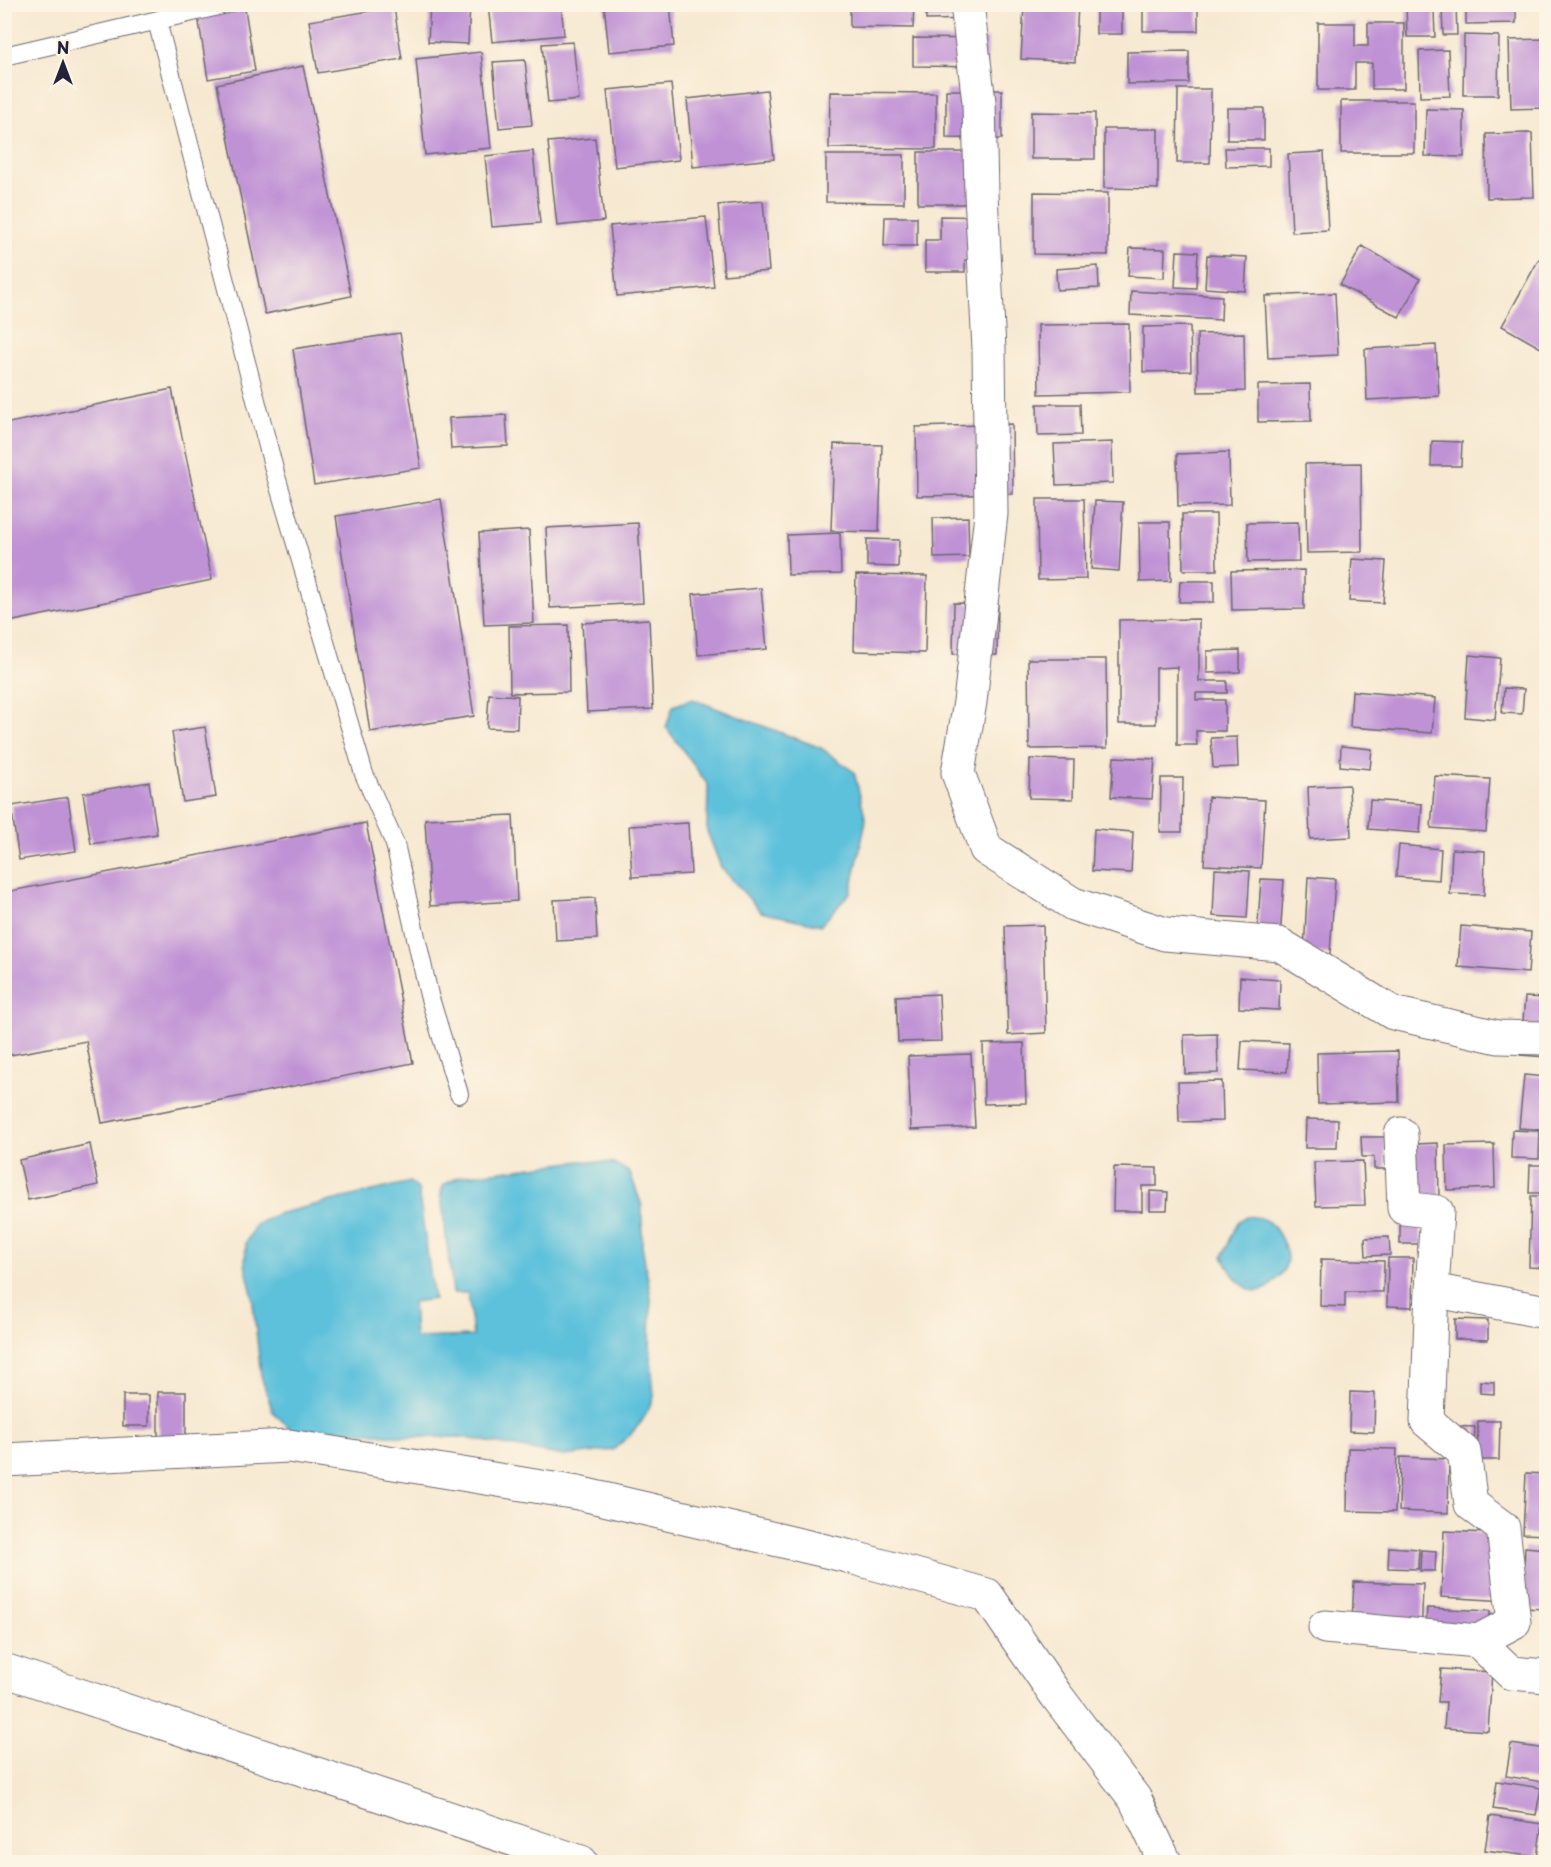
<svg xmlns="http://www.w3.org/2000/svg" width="1551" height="1867" font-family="'Playpen Sans',sans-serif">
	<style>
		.water { fill: #5dc1db; stroke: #40728b; stroke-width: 1.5 }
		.building { fill: #bf92d5 }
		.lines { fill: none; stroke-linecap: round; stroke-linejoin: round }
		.lane-casing { stroke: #6d6870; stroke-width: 20 }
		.street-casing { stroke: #6d6870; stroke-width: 35 }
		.lane { stroke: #fff; stroke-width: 18 }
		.street { stroke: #fff; stroke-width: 33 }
	</style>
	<rect width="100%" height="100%" fill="#fcf5e5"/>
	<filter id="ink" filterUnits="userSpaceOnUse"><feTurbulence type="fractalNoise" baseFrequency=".0167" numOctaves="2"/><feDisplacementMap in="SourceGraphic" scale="12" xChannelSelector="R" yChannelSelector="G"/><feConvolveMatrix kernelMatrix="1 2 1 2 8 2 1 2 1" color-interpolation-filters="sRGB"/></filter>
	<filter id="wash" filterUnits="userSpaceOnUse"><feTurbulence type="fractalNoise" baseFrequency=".008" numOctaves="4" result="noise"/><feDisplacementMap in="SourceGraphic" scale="24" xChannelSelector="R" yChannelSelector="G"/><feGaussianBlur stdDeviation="1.35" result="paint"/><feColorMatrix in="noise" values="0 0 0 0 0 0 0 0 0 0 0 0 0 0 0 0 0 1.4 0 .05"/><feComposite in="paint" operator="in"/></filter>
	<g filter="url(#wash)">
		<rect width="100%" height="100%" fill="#f7e9d1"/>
		<path class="water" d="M 692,699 L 821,748 L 854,772 L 866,820 L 851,892 L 821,925 L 761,912 L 721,867 L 707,831 L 708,785 L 666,727 L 673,706 Z
			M 581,1161 L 614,1163 L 630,1173 L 642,1206 L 642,1245 L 651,1298 L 650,1345 L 654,1397 L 642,1421 L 629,1436 L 613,1450 L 564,1456 L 461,1437 L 405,1437 L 333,1429 L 293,1431 L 273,1412 L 261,1376 L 252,1294 L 245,1264 L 246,1243 L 255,1225 L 277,1214 L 410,1182 L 418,1189 L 434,1299 L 413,1302 L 415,1338 L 473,1336 L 468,1293 L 453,1293 L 441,1194 L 443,1185 L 461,1176 Z
			M 1247,1216 C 1253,1217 1261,1217 1265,1220 C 1277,1226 1290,1251 1286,1264 C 1285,1269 1280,1276 1276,1280 C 1254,1307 1232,1278 1223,1256 L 1238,1222 Z"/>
		<g id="blocks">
			<path class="building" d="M 430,4 L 470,4 L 468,44 L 428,42 Z
				M 488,4 L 561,4 L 564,35 L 492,42 Z
				M 604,4 L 670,4 L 674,46 L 609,52 Z
				M 850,4 L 914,4 L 913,28 L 850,27 Z
				M 926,4 L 979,4 L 980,19 L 926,20 Z
				M 1024,4 L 1078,4 L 1075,62 L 1021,59 Z
				M 1096,4 L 1122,4 L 1122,34 L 1096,34 Z
				M 1143,4 L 1198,4 L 1198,31 L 1143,31 Z
				M 1406,4 L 1456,4 L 1457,35 L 1443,35 L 1442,9 L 1434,9 L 1435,37 L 1407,37 Z
				M 1466,4 L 1516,4 L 1516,23 L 1466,24 Z
				M 1536,4 L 1546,4 L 1546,8 L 1536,8 Z
				M 394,7 L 402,59 L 318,73 L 309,21 Z
				M 245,9 L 255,71 L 208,79 L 198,16 Z
				M 1318,23 L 1355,23 L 1355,46 L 1368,46 L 1368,23 L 1404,23 L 1404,89 L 1372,89 L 1372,63 L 1355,63 L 1355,90 L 1318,90 Z
				M 1464,35 L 1499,36 L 1498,95 L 1463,95 Z
				M 913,38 L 988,39 L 987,67 L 913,66 Z
				M 1546,39 L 1546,108 L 1511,109 L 1509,40 Z
				M 573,42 L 579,100 L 548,103 L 542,44 Z
				M 1448,50 L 1450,96 L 1420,97 L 1419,51 Z
				M 1189,51 L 1189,83 L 1127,84 L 1127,52 Z
				M 481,52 L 491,148 L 425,155 L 416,59 Z
				M 525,60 L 532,125 L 499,128 L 493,62 Z
				M 303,66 L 351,296 L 265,314 L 217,84 Z
				M 671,84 L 679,160 L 615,167 L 607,90 Z
				M 1178,89 L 1211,89 L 1210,163 L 1177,163 Z
				M 767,90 L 774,159 L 693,167 L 687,99 Z
				M 946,90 L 1002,90 L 1002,139 L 946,138 Z
				M 830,92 L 936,93 L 936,149 L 829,148 Z
				M 1341,101 L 1414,101 L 1414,153 L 1341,153 Z
				M 1227,108 L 1264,108 L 1264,140 L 1227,140 Z
				M 1426,109 L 1464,110 L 1464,157 L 1425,156 Z
				M 1031,112 L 1095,113 L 1095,159 L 1031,159 Z
				M 1104,129 L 1158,129 L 1158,189 L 1104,188 Z
				M 1532,133 L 1534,197 L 1487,198 L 1486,134 Z
				M 595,138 L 604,221 L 557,226 L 548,142 Z
				M 1225,148 L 1269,148 L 1269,166 L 1226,167 Z
				M 533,151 L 540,223 L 492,227 L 485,156 Z
				M 918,152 L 996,152 L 996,204 L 918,204 Z
				M 1324,152 L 1328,230 L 1292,232 L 1288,154 Z
				M 826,155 L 904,155 L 904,203 L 826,202 Z
				M 1034,192 L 1108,193 L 1108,255 L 1034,254 Z
				M 763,201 L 769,271 L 724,275 L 718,205 Z
				M 940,216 L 998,217 L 998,260 L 965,260 L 965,272 L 925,272 L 925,240 L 940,240 Z
				M 706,217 L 714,287 L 617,296 L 610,226 Z
				M 885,217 L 917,217 L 917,246 L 884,246 Z
				M 1362,246 L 1420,279 L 1399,317 L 1340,285 Z
				M 1130,248 L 1165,249 L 1164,278 L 1128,276 Z
				M 1177,251 L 1198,252 L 1196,288 L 1175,287 Z
				M 1207,255 L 1247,257 L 1245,291 L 1205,288 Z
				M 1539,259 L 1546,263 L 1546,351 L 1502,326 Z
				M 1098,266 L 1099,288 L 1057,290 L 1056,269 Z
				M 1131,291 L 1222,296 L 1221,320 L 1130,315 Z
				M 1335,293 L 1338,355 L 1268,358 L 1265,296 Z
				M 1129,324 L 1130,392 L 1039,394 L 1038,325 Z
				M 1190,326 L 1191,371 L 1143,372 L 1143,327 Z
				M 400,333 L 421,468 L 314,485 L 293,349 Z
				M 1244,333 L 1245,391 L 1198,392 L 1197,334 Z
				M 1436,345 L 1439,396 L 1367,400 L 1365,349 Z
				M 1310,384 L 1311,421 L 1258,422 L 1258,385 Z
				M 172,389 L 212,580 L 4,623 L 4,424 Z
				M 1037,404 L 1080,404 L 1081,435 L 1038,436 Z
				M 506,415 L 508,446 L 451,449 L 449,418 Z
				M 1012,424 L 1013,494 L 917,496 L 916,427 Z
				M 1432,441 L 1462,442 L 1461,466 L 1431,466 Z
				M 1112,442 L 1113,483 L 1056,485 L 1054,444 Z
				M 834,444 L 882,445 L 879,532 L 831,531 Z
				M 1229,452 L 1230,505 L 1178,506 L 1177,454 Z
				M 1361,463 L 1362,552 L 1307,553 L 1305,464 Z
				M 441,499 L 474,716 L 370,732 L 336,516 Z
				M 1037,499 L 1084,499 L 1086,579 L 1038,580 Z
				M 1095,501 L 1123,502 L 1119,571 L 1091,569 Z
				M 1182,514 L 1216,514 L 1217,570 L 1183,570 Z
				M 968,517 L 969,557 L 934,558 L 933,518 Z
				M 1139,522 L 1170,522 L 1171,581 L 1140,582 Z
				M 1298,522 L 1299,561 L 1248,562 L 1247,523 Z
				M 638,523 L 643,603 L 550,608 L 546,528 Z
				M 529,530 L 534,623 L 484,625 L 479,533 Z
				M 840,533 L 841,574 L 788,575 L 787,535 Z
				M 867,539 L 899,540 L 898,567 L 867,566 Z
				M 1352,559 L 1386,561 L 1383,603 L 1349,601 Z
				M 1304,570 L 1304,609 L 1232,610 L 1231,571 Z
				M 856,575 L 927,576 L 925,653 L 854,651 Z
				M 1180,581 L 1214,581 L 1214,602 L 1179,602 Z
				M 761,588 L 767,649 L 698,655 L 693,594 Z
				M 954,603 L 998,604 L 997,655 L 953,654 Z
				M 649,619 L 653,709 L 587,712 L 582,623 Z
				M 1199,619 L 1199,681 L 1227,681 L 1227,693 L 1196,693 L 1196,700 L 1225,700 L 1225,731 L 1196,731 L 1197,745 L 1177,745 L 1177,667 L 1156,668 L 1156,724 L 1119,724 L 1119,620 Z
				M 568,625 L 569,692 L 510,693 L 509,626 Z
				M 1240,650 L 1240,672 L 1207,673 L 1207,651 Z
				M 1469,655 L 1500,658 L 1495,720 L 1465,717 Z
				M 1028,659 L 1106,659 L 1107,748 L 1029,749 Z
				M 1504,688 L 1524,689 L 1522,714 L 1502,713 Z
				M 1352,691 L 1435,698 L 1432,733 L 1350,727 Z
				M 489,694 L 518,696 L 517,729 L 487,728 Z
				M 205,727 L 216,797 L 183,802 L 172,732 Z
				M 1237,737 L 1238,767 L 1213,768 L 1211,738 Z
				M 1341,746 L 1372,749 L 1370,769 L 1340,766 Z
				M 1114,757 L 1155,759 L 1152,799 L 1111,797 Z
				M 1030,759 L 1074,760 L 1073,799 L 1029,798 Z
				M 1435,776 L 1490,779 L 1486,832 L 1431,828 Z
				M 1161,778 L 1183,778 L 1182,832 L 1160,832 Z
				M 149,782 L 157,834 L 91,844 L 83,793 Z
				M 1349,785 L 1351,837 L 1310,839 L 1308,787 Z
				M 68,797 L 76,851 L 19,860 L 11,806 Z
				M 1208,797 L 1265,800 L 1261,868 L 1204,865 Z
				M 1370,800 L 1422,804 L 1420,833 L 1368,829 Z
				M 513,815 L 517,901 L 430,906 L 425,819 Z
				M 366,823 L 413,1063 L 102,1123 L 86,1041 L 5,1056 L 5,892 Z
				M 688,823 L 691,874 L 632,877 L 629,826 Z
				M 1094,829 L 1133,832 L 1131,873 L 1092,871 Z
				M 1399,845 L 1441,849 L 1439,880 L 1396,877 Z
				M 1452,849 L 1485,851 L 1484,895 L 1450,894 Z
				M 1215,869 L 1250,871 L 1247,918 L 1213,916 Z
				M 1308,877 L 1335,879 L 1330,954 L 1304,952 Z
				M 1261,879 L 1284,880 L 1279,953 L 1256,952 Z
				M 595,898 L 597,939 L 556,941 L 554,900 Z
				M 1043,925 L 1046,1033 L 1008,1035 L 1005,926 Z
				M 1461,926 L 1531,932 L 1528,973 L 1458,967 Z
				M 1240,977 L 1280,980 L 1279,1010 L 1239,1008 Z
				M 939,994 L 941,1041 L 898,1042 L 896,996 Z
				M 1525,997 L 1546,998 L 1546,1057 L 1520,1055 Z
				M 1217,1034 L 1218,1073 L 1185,1074 L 1184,1035 Z
				M 1242,1041 L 1289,1043 L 1287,1072 L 1240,1070 Z
				M 1024,1043 L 1026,1103 L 984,1104 L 983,1044 Z
				M 1398,1051 L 1399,1102 L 1318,1104 L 1317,1053 Z
				M 971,1054 L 975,1127 L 911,1130 L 908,1056 Z
				M 1524,1075 L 1546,1077 L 1546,1130 L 1519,1128 Z
				M 1222,1081 L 1223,1121 L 1179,1122 L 1178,1082 Z
				M 1306,1119 L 1338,1120 L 1337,1148 L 1305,1148 Z
				M 1512,1130 L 1540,1131 L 1539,1159 L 1511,1158 Z
				M 1361,1137 L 1385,1137 L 1386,1169 L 1374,1169 L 1374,1157 L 1362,1157 Z
				M 1438,1143 L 1439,1196 L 1416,1196 L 1415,1144 Z
				M 90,1144 L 98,1185 L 28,1200 L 19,1160 Z
				M 1494,1144 L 1495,1188 L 1447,1190 L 1446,1145 Z
				M 1363,1161 L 1365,1205 L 1316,1206 L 1314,1162 Z
				M 1530,1165 L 1546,1165 L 1546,1193 L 1529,1193 Z
				M 1114,1167 L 1157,1168 L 1157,1186 L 1142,1186 L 1142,1211 L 1113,1211 Z
				M 1150,1191 L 1168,1192 L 1167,1210 L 1150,1210 Z
				M 1531,1196 L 1546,1196 L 1546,1268 L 1529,1267 Z
				M 1400,1221 L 1421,1221 L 1421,1244 L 1400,1244 Z
				M 1389,1237 L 1390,1255 L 1366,1256 L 1365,1238 Z
				M 1388,1258 L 1413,1258 L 1412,1307 L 1387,1306 Z
				M 1321,1259 L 1384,1261 L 1383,1292 L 1345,1292 L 1345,1307 L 1320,1306 Z
				M 1455,1319 L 1488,1320 L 1488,1340 L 1455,1339 Z
				M 1480,1381 L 1494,1382 L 1494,1394 L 1480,1393 Z
				M 158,1392 L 186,1392 L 186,1437 L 158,1438 Z
				M 1350,1392 L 1375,1393 L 1374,1432 L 1349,1431 Z
				M 123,1395 L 149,1395 L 149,1426 L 123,1426 Z
				M 1478,1421 L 1500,1421 L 1499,1460 L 1477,1460 Z
				M 1449,1426 L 1475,1427 L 1474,1444 Z
				M 1348,1448 L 1397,1449 L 1395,1512 L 1347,1511 Z
				M 1400,1457 L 1449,1459 L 1448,1513 L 1399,1511 Z
				M 1526,1473 L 1546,1474 L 1546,1535 L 1523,1534 Z
				M 1444,1531 L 1510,1534 L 1507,1601 L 1441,1597 Z
				M 1389,1547 L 1419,1549 L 1418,1569 L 1388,1568 Z
				M 1525,1547 L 1546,1549 L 1546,1609 L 1522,1608 Z
				M 1421,1550 L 1436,1551 L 1435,1571 L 1420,1571 Z
				M 1354,1582 L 1423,1584 L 1421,1643 L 1351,1640 Z
				M 1427,1608 L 1490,1611 L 1489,1647 L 1425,1644 Z
				M 1441,1669 L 1492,1672 L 1488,1731 L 1444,1728 L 1446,1702 L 1438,1702 Z
				M 1511,1744 L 1546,1749 L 1546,1767 L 1544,1767 L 1542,1782 L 1506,1776 Z
				M 1497,1781 L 1541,1788 L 1536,1815 L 1493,1809 Z
				M 1490,1816 L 1542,1824 L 1537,1857 L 1485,1850 Z
				M 1478,1859 L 1491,1862 L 1477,1862 Z
				M 1511,1859 L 1527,1861 L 1527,1862 L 1510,1862 Z"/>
		</g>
	</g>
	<g filter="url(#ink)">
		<use href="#blocks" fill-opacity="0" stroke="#6d6870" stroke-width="1.5"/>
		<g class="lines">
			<defs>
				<path id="lane" d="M 157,21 L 275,473 L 364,774 L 395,844 L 429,995 L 459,1094
					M 4,56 L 227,4"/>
				<path id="street" d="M 967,4 L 979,102 L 981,194 L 989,349 L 991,514 L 970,702 L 958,773 L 986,849 L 1073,904 L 1165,934 L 1279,944 L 1393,1013 L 1498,1037 L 1546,1038
					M 1401,1134 L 1404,1208 L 1437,1212 L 1432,1290 L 1546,1312
					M 1432,1290 L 1427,1421 L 1464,1452 L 1471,1504 L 1503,1528 L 1514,1622 L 1478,1641 L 1511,1673 L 1546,1676
					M 4,1460 L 289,1446 L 578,1493 L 847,1556 L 987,1595 L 1056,1695 L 1135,1799 L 1165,1862
					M 1325,1627 L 1478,1641
					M 4,1670 L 581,1862"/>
			</defs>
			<use href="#lane" class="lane-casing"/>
			<use href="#street" class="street-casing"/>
			<use href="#lane" class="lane"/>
			<use href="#street" class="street"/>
		</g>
	</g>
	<rect width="1551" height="1867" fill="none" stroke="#fcf5e5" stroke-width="24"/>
	<g transform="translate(63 63)" stroke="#fcf5e5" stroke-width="4.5" paint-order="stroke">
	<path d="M0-4.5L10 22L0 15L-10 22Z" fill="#22223b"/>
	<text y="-9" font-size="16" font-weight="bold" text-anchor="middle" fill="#22223b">N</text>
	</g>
</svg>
